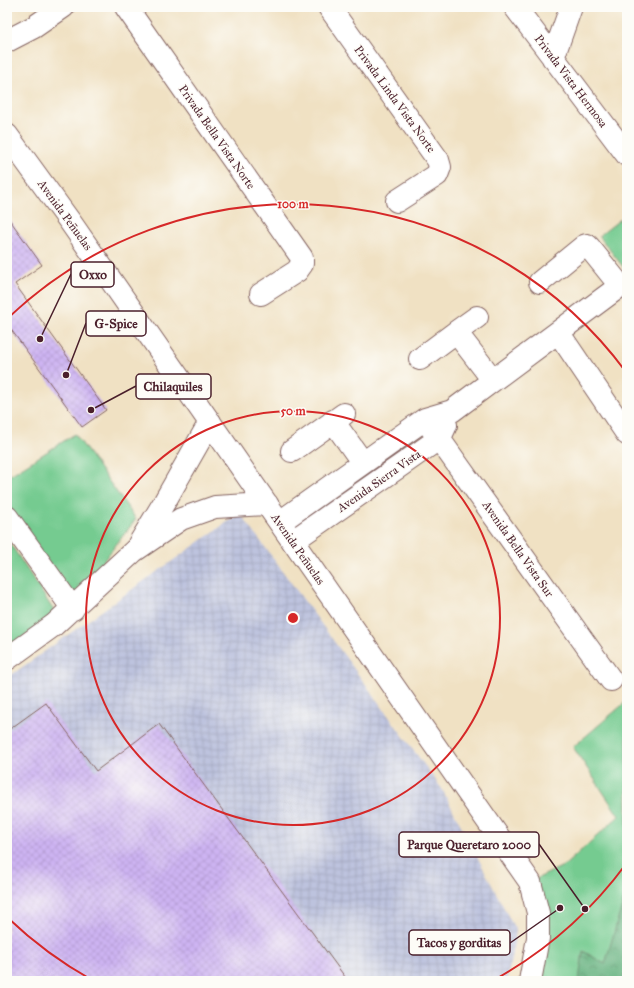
<svg xmlns="http://www.w3.org/2000/svg" width="634" height="988" font-family="'IM FELL Great Primer',serif">
	<style>
		.industrial { fill: url(#industrial-grid) }
		.green { fill: #74cb90; stroke: #5f755e }
		.forest { fill: url(#forest-crowns); stroke: #546752 }
		.building { fill: url(#building-cross-hatch) }
		.lines { fill: none; stroke-linecap: round; stroke-linejoin: round }
		.minor-casing { stroke: #846360; stroke-width: 24 }
		.minor { stroke: #fff; stroke-width: 22 }
		.ring { fill: none; stroke: #d62828; stroke-width: 2 }
		.labels { text-anchor: middle; stroke-width: 3; stroke-linejoin: round; paint-order: stroke }
		.street-label { font-size: 12px; fill: #4a1f2b; stroke: #fdfcf7 }
		.centre { fill: #d62828; stroke: #fdfcf7; stroke-width: 2 }
		.ring-label { font-size: 12px; text-anchor: middle; font-weight: bold; fill: #d62828; stroke: #fdfcf7; stroke-width: 3; stroke-linejoin: round; paint-order: stroke }
		.leader { fill: none; stroke: #4a1f2b; stroke-width: 1.5 }
		.callout-dot { fill: #4a1f2b; stroke: #fdfcf7; stroke-width: 1.5 }
		.callout { fill: #fdfcf7; stroke: #4a1f2b; stroke-width: 1.5 }
		.callout-label { font-size: 13px; text-anchor: middle; font-weight: bold; fill: #4a1f2b }
	</style>
	<defs>
		<pattern id="industrial-grid" width="8" height="8" patternUnits="userSpaceOnUse"><rect width="8" height="8" fill="#bdc3de"/><path d="M0 4h8M4 0v8" fill="none" stroke="#a4a7bf"/></pattern>
		<pattern id="forest-crowns" width="20" height="18" patternUnits="userSpaceOnUse"><rect width="20" height="18" fill="#5faf7a"/><path d="M2 6a3 3 0 1 1 6 0M12 15a3 3 0 1 1 6 0" fill="none" stroke="#508e64"/></pattern>
		<pattern id="building-cross-hatch" width="8" height="8" patternUnits="userSpaceOnUse"><rect width="8" height="8" fill="#cdb4f2"/><path d="M0 0l8 8M0 8l8-8" fill="none" stroke="#b29ad0"/></pattern>
	</defs>
	<rect width="100%" height="100%" fill="#fdfcf7"/>
	<filter id="ink" filterUnits="userSpaceOnUse"><feTurbulence type="fractalNoise" baseFrequency=".025" numOctaves="2"/><feDisplacementMap in="SourceGraphic" scale="8" xChannelSelector="R" yChannelSelector="G"/><feConvolveMatrix kernelMatrix="1 2 1 2 8 2 1 2 1" color-interpolation-filters="sRGB"/></filter>
	<filter id="wash" filterUnits="userSpaceOnUse"><feTurbulence type="fractalNoise" baseFrequency=".012" numOctaves="4" result="noise"/><feDisplacementMap in="SourceGraphic" scale="16" xChannelSelector="R" yChannelSelector="G"/><feGaussianBlur stdDeviation="0.9" result="paint"/><feColorMatrix in="noise" values="0 0 0 0 0 0 0 0 0 0 0 0 0 0 0 0 0 1.4 0 .05"/><feComposite in="paint" operator="in"/></filter>
	<g filter="url(#wash)">
		<rect width="100%" height="100%" fill="#f0e1c3"/>
		<path class="industrial" d="M 240,513 L 442,789 L 516,931 L 507,981 L 7,981 L 7,678 Z"/>
		<path class="green" d="M 627,214 L 627,272 L 599,236 Z
			M 75,434 L 136,519 L 74,599 L 7,508 L 7,477 Z
			M 7,540 L 8,540 L 56,614 L 7,650 Z
			M 627,701 L 627,981 L 527,981 L 530,882 L 565,865 L 619,816 L 573,747 Z"/>
		<path class="forest" d="M 627,888 L 627,981 L 579,981 L 583,951 L 605,964 Z"/>
		<g id="blocks">
			<path class="building" d="M 7,216 L 42,265 L 15,284 L 106,410 L 82,427 L 7,324 Z
				M 46,703 L 96,771 L 159,724 L 348,981 L 7,981 L 7,731 Z"/>
		</g>
	</g>
	<g filter="url(#ink)">
		<use href="#blocks" fill-opacity="0" stroke="#846360" stroke-width="1"/>
		<g class="lines">
			<defs>
				<path id="minor" d="M 126,7 L 302,258 L 302,264 L 297,271 L 261,294
					M 329,7 L 438,160 L 440,167 L 437,175 L 397,201
					M 515,7 L 627,155
					M 7,41 L 34,27 L 63,7
					M 553,58 L 571,7
					M 7,135 L 71,223 L 530,882 L 538,913 L 538,938 L 530,981
					M 456,332 L 477,317
					M 558,332 L 627,434
					M 420,359 L 456,332 L 493,380
					M 425,419 L 611,680
					M 333,421 L 363,463
					M 292,451 L 344,414
					M 7,517 L 73,609
					M 280,522 L 425,419 L 452,411 L 616,289 L 618,283 L 589,247 L 587,245 L 584,246 L 540,282
					M 293,541 L 440,438 L 446,425
					M 139,544 L 165,501 L 210,422
					M 7,659 L 54,625 L 134,551 L 181,519 L 215,507 L 267,504"/>
			</defs>
			<use href="#minor" class="minor-casing"/>
			<use href="#minor" class="minor"/>
		</g>
	</g>
	<g class="ring">
		<circle cx="293" cy="618" r="207"/>
		<path d="M626 864A414 414 0 0 1 494 980M92 980A414 414 0 0 1 8 918M8 318A414 414 0 0 1 626 372"/>
	</g>
	<g class="labels">
		<g class="street-label">
			<text transform="translate(571 81) rotate(53)" y="4">Privada Vista Hermosa</text>
			<text transform="translate(395 99) rotate(54)" y="4">Privada Linda Vista Norte</text>
			<text transform="translate(217 137) rotate(55)" y="4">Privada Bella Vista Norte</text>
			<text transform="translate(65 215) rotate(54)" y="4">Avenida Peñuelas</text>
			<text transform="translate(379 481) rotate(-35)" y="4">Avenida Sierra Vista</text>
			<text transform="translate(298 549) rotate(55)" y="4">Avenida Peñuelas</text>
			<text transform="translate(518 549) rotate(55)" y="4">Avenida Bella Vista Sur</text>
		</g>
	</g>
	<circle cx="293" cy="618" r="6" class="centre"/>
	<g class="ring-label">
		<text x="293" y="208">100 m</text>
		<text x="293" y="415">50 m</text>
	</g>
	<path class="leader" d="M40 339L71 274M66 375L86 323M91 410L136 386M585 909L539 844M560 908L510 943"/>
	<g class="callout-dot">
		<circle cx="40" cy="339" r="4"/>
		<circle cx="66" cy="375" r="4"/>
		<circle cx="91" cy="410" r="4"/>
		<circle cx="585" cy="909" r="4"/>
		<circle cx="560" cy="908" r="4"/>
	</g>
	<g class="callout">
		<rect x="71" y="262" width="43" height="25" rx="4"/>
		<rect x="86" y="311" width="60" height="25" rx="4"/>
		<rect x="136" y="374" width="75" height="25" rx="4"/>
		<rect x="399" y="832" width="140" height="25" rx="4"/>
		<rect x="409" y="930" width="101" height="25" rx="4"/>
	</g>
	<g class="callout-label">
		<text x="93" y="279">Oxxo</text>
		<text x="116" y="328">G-Spice</text>
		<text x="173" y="391">Chilaquiles</text>
		<text x="469" y="849">Parque Queretaro 2000</text>
		<text x="459" y="947">Tacos y gorditas</text>
	</g>
	<rect width="634" height="988" fill="none" stroke="#fdfcf7" stroke-width="24"/>
</svg>
